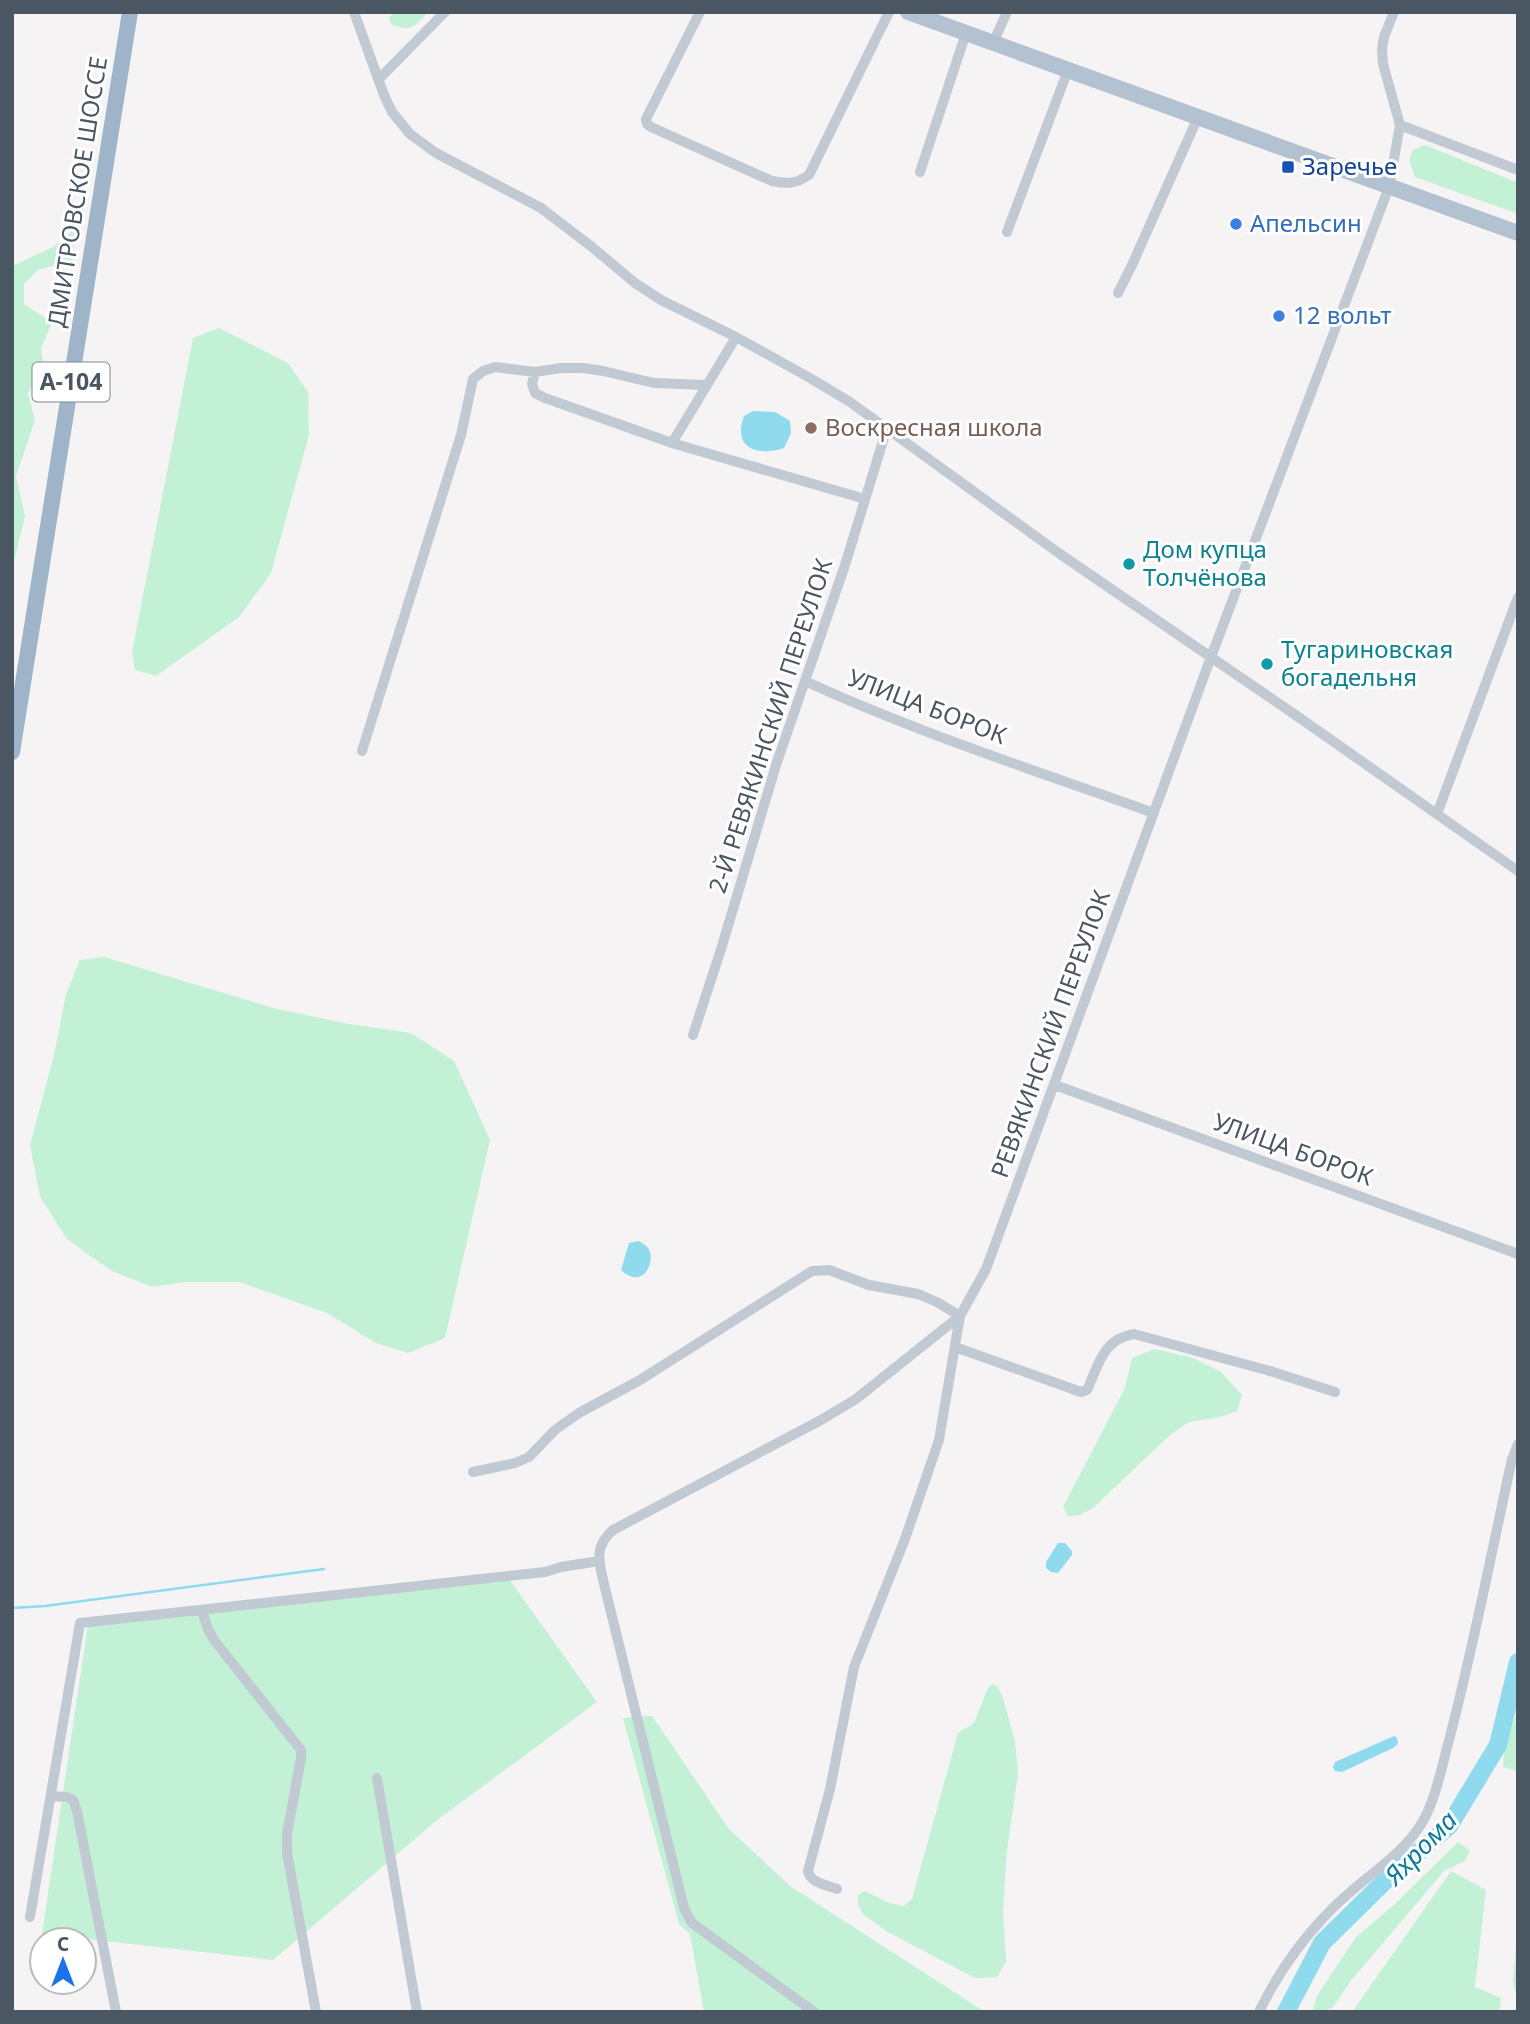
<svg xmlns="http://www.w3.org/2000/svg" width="1530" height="2024" font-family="'Noto Sans',sans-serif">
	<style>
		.green { fill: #c3f1d5 }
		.water { fill: #90daee }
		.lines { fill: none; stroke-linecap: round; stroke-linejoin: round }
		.stream { stroke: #90daee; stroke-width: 2.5 }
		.river { stroke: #90daee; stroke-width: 18 }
		.minor { stroke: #c1cad2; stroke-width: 10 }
		.primary { stroke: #b3c2d1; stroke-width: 16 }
		.trunk { stroke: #9fb4c9; stroke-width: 16 }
		.transit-dot { fill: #1a4fb4; stroke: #fff; stroke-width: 2.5 }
		.shop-dot { fill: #3f7fe0; stroke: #fff; stroke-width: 2.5 }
		.education-dot { fill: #8d6e63; stroke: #fff; stroke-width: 2.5 }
		.culture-dot { fill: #0f9aa8; stroke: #fff; stroke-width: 2.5 }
		.labels { text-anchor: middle; stroke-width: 6; stroke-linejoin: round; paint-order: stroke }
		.shield { fill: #fff; stroke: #808990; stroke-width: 2 }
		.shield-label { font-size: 23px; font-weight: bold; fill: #4a5661 }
		.transit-label { font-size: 24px; fill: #164399; stroke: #fff; text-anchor: start }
		.street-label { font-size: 24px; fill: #4a5661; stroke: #fff }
		.shop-label { font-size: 24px; fill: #366cbe; stroke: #fff; text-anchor: start }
		.education-label { font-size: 24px; fill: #785e54; stroke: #fff; text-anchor: start }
		.culture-label { font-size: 24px; fill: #0d838f; stroke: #fff; text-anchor: start }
		.water-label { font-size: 26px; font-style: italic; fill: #0c7c9b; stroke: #fff }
	</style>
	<rect width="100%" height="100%" fill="#f5f3f3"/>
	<path class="green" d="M 394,12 L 428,12 C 415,26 410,33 391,24 L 389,18 Z
		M 1425,145 L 1518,183 L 1518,214 L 1415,177 L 1409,160 L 1413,150 Z
		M 76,228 L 72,261 L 38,270 L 24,284 L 24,304 L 52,322 L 41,348 L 43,365 L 28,393 L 35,420 L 16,476 L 25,516 L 12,569 L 12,266 L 53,247 Z
		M 219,328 L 288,363 L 308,392 L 309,435 L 271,573 L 239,617 L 156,676 L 135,670 L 132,652 L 193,338 Z
		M 104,957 L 273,1008 L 349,1024 L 411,1033 L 454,1061 L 490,1140 L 445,1338 L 408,1353 L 376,1343 L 327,1313 L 240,1282 L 185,1282 L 152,1287 L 110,1270 L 67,1239 L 40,1197 L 30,1145 L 54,1055 L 66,994 L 80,960 Z
		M 1155,1349 L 1193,1358 L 1221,1372 L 1242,1395 L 1237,1411 L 1220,1417 L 1189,1422 L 1170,1435 L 1093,1508 L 1080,1515 L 1068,1516 L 1063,1507 L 1125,1388 L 1132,1358 Z
		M 506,1575 L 597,1702 L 437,1820 L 273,1960 L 42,1934 L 88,1624 Z
		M 992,1684 L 998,1687 L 1003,1698 L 1015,1741 L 1018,1774 L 1007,1850 L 1003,1912 L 1006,1962 L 997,1977 L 975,1978 L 886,1931 L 863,1914 L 858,1905 L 858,1895 L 865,1891 L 889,1903 L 903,1906 L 912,1899 L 958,1733 L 974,1723 L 987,1690 Z
		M 1518,1707 L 1518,1771 L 1517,1771 L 1503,1767 L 1504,1751 Z
		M 652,1716 L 729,1829 L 790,1886 L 985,2012 L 704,2012 L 690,1934 L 679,1924 L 623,1718 Z
		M 1458,1842 L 1470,1850 L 1465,1861 L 1444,1871 L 1349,1983 L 1333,2007 L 1323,2012 L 1313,2010 L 1317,1996 L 1355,1938 L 1394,1905 Z
		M 1451,1871 L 1486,1890 L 1475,1987 L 1501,1998 L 1499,2012 L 1352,2012 Z
		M 1518,1926 L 1518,2006 L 1513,1981 Z"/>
	<path class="water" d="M 753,411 L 775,412 L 790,421 L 791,433 L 784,448 C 757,457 732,448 744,416 Z
		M 639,1241 C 641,1242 647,1246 648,1248 C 657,1261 643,1291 621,1270 L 629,1243 Z
		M 1058,1543 L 1065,1543 L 1072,1551 L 1072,1555 L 1058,1573 L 1051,1572 L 1046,1568 L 1046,1562 Z
		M 1394,1736 L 1397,1738 L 1398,1744 L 1393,1748 L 1342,1772 L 1335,1771 L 1333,1767 L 1335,1762 Z"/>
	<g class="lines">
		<path class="stream" d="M 12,1608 L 45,1606 L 324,1569"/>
		<path class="river" d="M 1286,2012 L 1322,1943 L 1388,1878 L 1449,1826 L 1498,1745 L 1518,1662"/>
		<path class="minor" d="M 354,12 L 384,95 L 392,112 L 410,134 L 436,153 L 541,208 L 592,247 L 635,283 L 661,300 L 736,337 L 810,378 L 850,402 L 1060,554 L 1297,716 L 1518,871
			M 700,12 L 646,119 L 647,124 L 651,127 L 772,181 C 787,184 796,184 809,175 L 889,12
			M 993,43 L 1007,12
			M 379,79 L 445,12
			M 1400,125 L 1518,170
			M 920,172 L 966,33
			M 1007,232 L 1068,70
			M 1118,293 L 1132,265 L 1198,117
			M 535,372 L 532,384 L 535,393 L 545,398 L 672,443 L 865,499
			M 672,443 L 736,337
			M 805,681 C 918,733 1037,771 1154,813
			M 362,751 L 461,435 L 473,379 L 483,371 L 495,367 L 535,372 L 561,368 L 584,368 L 603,371 L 654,383 L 706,385
			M 1437,814 L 1518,597
			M 693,1035 L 722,946 L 776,765 L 845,565 L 887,428
			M 1055,1085 L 1518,1254
			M 955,1347 L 1081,1392 L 1087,1390 C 1099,1364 1103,1339 1134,1334 L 1270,1371 L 1335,1392
			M 473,1472 L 515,1463 L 529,1457 L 555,1430 L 579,1413 L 640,1380 L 812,1271 L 829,1270 L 869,1285 L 918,1294 L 937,1302 L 960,1316 L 856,1399 L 821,1420 L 613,1530 C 592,1548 600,1565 605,1588 L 684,1908 L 692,1923 L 814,2012
			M 202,1611 L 208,1629 L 214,1640 L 301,1750 L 301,1758 L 287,1834 L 287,1853 L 316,2012
			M 377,1778 L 417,2012
			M 51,1796 L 67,1797 L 73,1800 L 77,1811 L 116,2012
			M 837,1889 C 827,1885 810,1883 808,1871 L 830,1789 L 854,1667 L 905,1539 L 939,1440 L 960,1316 L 986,1269 L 1211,657 L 1389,187 L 1400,125 L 1383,64 L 1382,49 L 1384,37 L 1394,12
			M 30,1917 L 80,1623 L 545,1572 L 561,1567 L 599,1561
			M 1259,2012 C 1280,1968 1312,1925 1348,1894 C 1370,1874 1397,1857 1415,1833 C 1434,1809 1440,1773 1448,1744 C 1473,1650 1491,1554 1512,1459 L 1518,1444"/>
		<path class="primary" d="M 908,12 L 1518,233"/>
		<path class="trunk" d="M 12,752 L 130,12"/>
	</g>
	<rect class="transit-dot" x="1281" y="160" width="14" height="14" rx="3.5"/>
	<g class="shop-dot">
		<circle cx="1236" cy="224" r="7"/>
		<circle cx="1279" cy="316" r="7"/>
	</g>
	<circle class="education-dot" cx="811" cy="428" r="7"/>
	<g class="culture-dot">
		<circle cx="1129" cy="564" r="7"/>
		<circle cx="1267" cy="664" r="7"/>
	</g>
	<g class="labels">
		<rect class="shield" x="32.5" y="362.5" width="77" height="39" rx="5"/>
		<g class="shield-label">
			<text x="71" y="390">А-104</text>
		</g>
		<g class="transit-label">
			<text x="1302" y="175">Заречье</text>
		</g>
		<g class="street-label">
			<text transform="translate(78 192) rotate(-81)" y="8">ДМИТРОВСКОЕ ШОССЕ</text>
			<text transform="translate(927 707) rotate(21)" y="8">УЛИЦА БОРОК</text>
			<text transform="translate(771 726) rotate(-72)" y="8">2-Й РЕВЯКИНСКИЙ ПЕРЕУЛОК</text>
			<text transform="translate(1051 1034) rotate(-70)" y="8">РЕВЯКИНСКИЙ ПЕРЕУЛОК</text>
			<text transform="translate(1293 1150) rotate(20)" y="8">УЛИЦА БОРОК</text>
		</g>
		<g class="shop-label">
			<text x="1250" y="232">Апельсин</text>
			<text x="1293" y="324">12 вольт</text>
		</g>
		<g class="education-label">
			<text x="825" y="436">Воскресная школа</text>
		</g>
		<g class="culture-label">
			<text x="1143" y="558">Дом купца<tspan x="1143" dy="28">Толчёнова</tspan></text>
			<text x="1281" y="658">Тугариновская<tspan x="1281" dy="28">богадельня</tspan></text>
		</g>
		<g class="water-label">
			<text transform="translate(1421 1848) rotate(-46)" y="9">Яхрома</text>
		</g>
	</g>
	<rect width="1530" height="2024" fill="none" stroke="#4a5661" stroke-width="28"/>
	<g transform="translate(63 1961)"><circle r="33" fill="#ffffff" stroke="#b7bbc0" stroke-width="2"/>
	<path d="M0-5L12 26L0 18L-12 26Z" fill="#1a73e8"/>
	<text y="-10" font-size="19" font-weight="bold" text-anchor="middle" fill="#4a5661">С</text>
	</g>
</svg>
